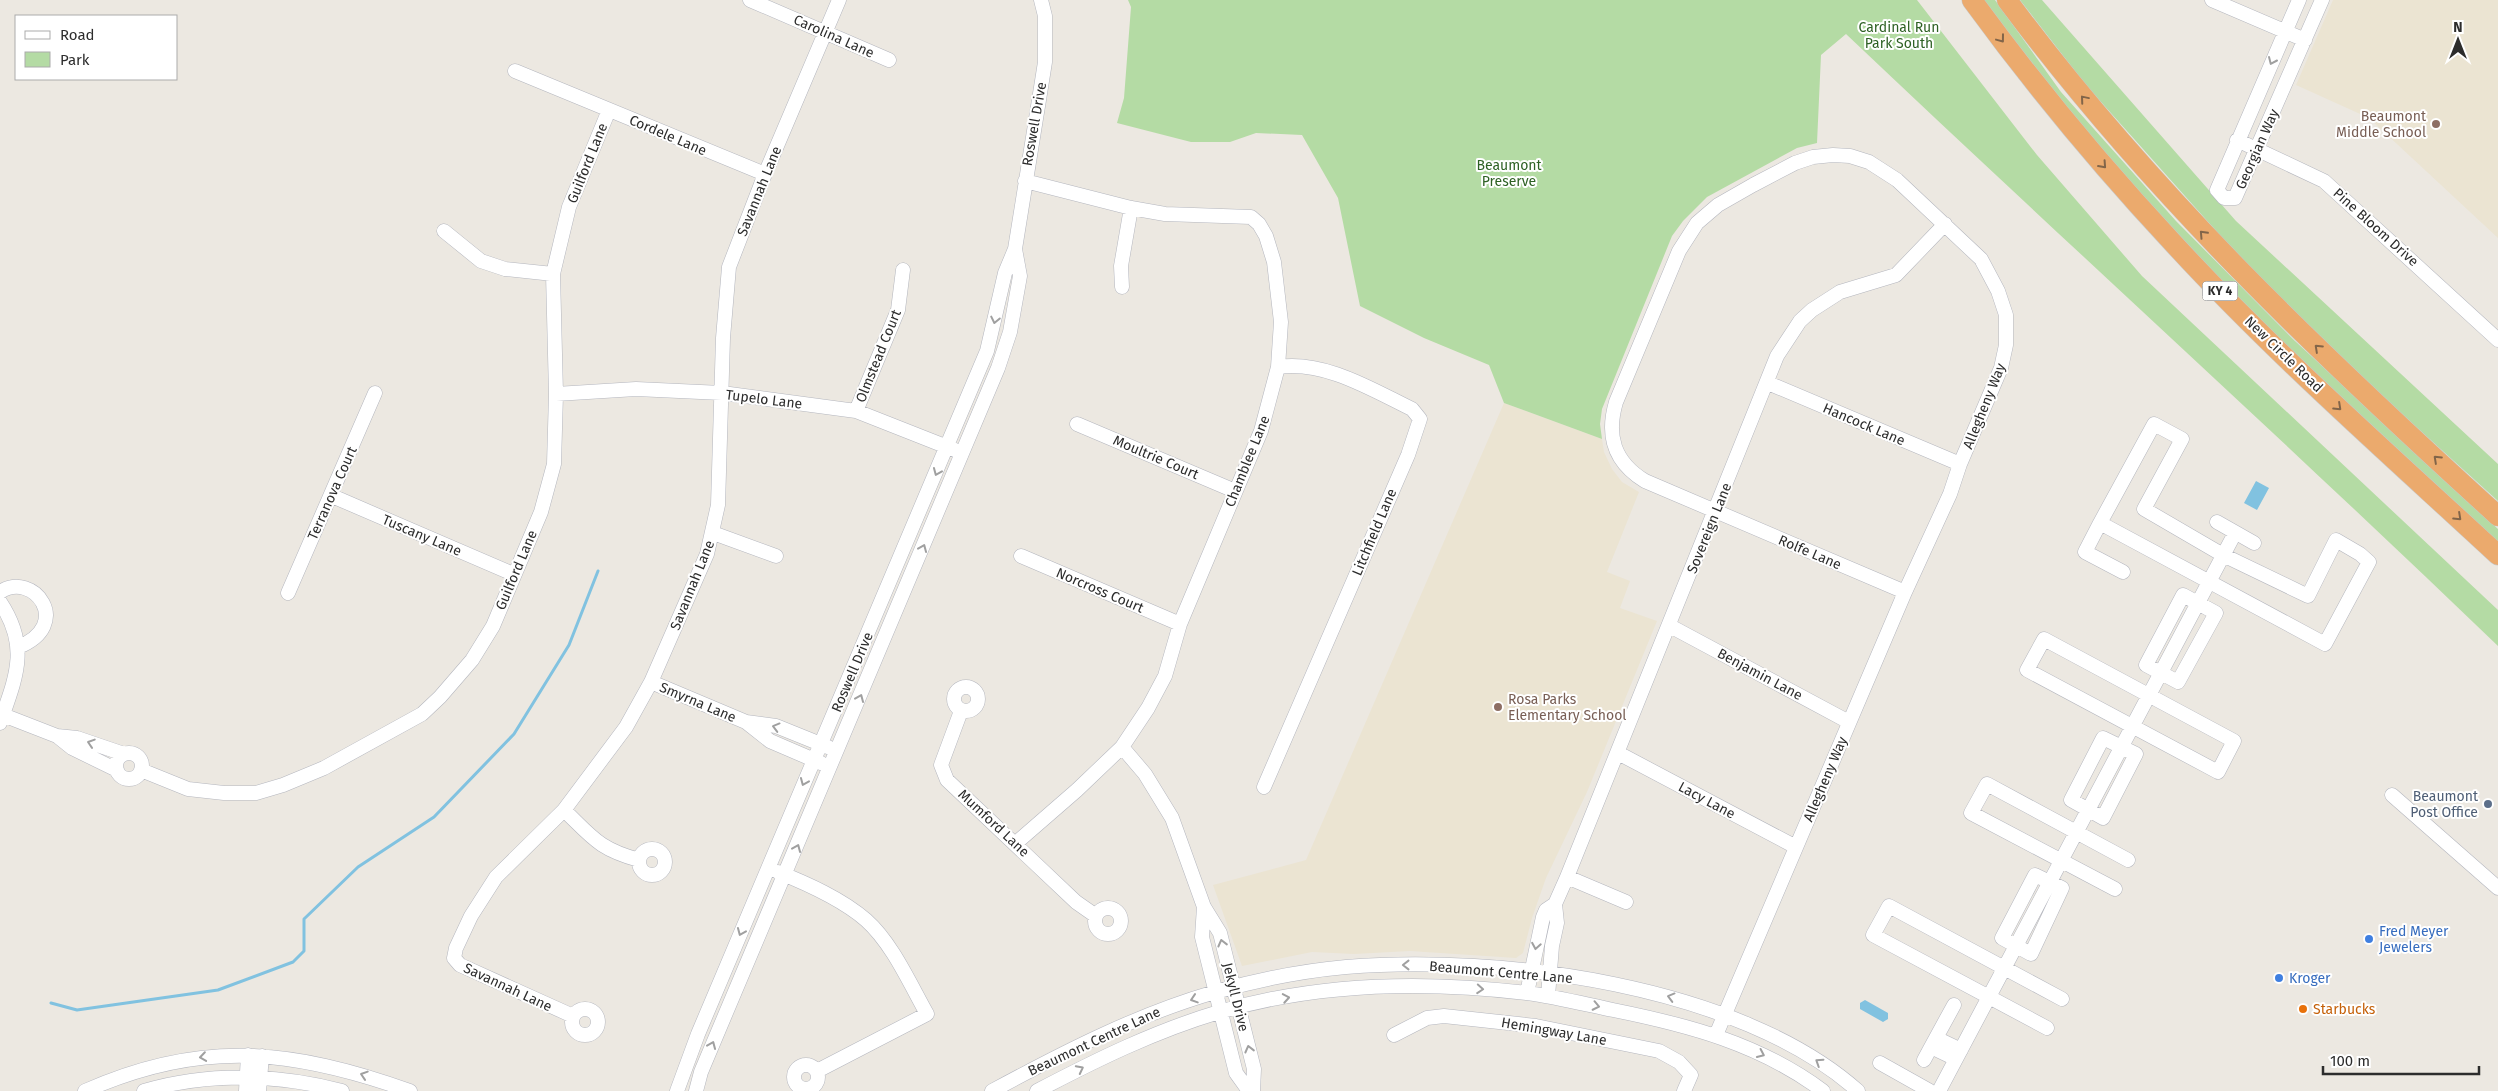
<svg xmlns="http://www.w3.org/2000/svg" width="2498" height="1091" font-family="'Fira Sans',sans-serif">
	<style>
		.education { fill: #ebe4d2 }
		.green { fill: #b4dba4 }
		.water { fill: #81c2e0 }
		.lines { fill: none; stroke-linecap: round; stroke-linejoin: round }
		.stream { stroke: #81c2e0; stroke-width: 3 }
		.minor-casing { stroke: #b4b6be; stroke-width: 15 }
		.highway-casing { stroke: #c8c8c8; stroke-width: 21 }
		.minor { stroke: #fff; stroke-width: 14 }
		.highway { stroke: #ebaa6d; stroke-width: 20 }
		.oneway { stroke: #826549 }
		.oneway2 { stroke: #a0a0a0 }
		.education-dot { fill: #8d6e63; stroke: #fff; stroke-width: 2 }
		.service-dot { fill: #5c6f8a; stroke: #fff; stroke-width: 2 }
		.shop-dot { fill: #3f7fe0; stroke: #fff; stroke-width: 2 }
		.food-dot { fill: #e8710a; stroke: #fff; stroke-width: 2 }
		.labels { text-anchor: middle; stroke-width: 4; stroke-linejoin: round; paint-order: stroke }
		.shield { fill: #fff; stroke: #6b6b6b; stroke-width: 1 }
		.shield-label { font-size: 12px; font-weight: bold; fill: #2c2c2c }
		.park-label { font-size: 14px; fill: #2e6124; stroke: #fff }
		.street-label { font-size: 14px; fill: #2c2c2c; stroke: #fff }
		.education-label { font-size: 14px; fill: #785e54; stroke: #fff; text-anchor: end }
		.service-label { font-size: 14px; fill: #4e5e75; stroke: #fff; text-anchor: end }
		.shop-label { font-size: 14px; fill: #366cbe; stroke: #fff; text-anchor: start }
		.food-label { font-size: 14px; fill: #c56008; stroke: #fff; text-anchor: start }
	</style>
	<rect width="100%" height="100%" fill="#ece8e1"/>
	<path class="education" d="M 2333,0 L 2498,0 L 2498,238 L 2369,118 L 2296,85 Z
		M 1504,403 L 1602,439 L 1604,452 L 1612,469 L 1622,482 L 1639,492 L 1607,572 L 1630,581 L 1620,608 L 1657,621 L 1587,792 L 1546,878 L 1532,918 L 1523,953 L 1516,958 L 1410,951 L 1354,954 L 1312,952 L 1242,966 L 1213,885 L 1306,860 Z"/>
	<path class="green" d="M 1128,0 L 1917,0 L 2037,155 L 2142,276 L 2498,610 L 2498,646 C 2283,439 2062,239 1846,34 L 1821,55 L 1817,143 L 1797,148 L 1707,197 L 1683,221 L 1672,236 L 1602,409 L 1600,424 L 1602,439 L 1504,403 L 1489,365 L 1424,338 L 1360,306 L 1338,198 L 1302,135 L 1256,133 L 1230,142 L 1191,142 L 1117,123 L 1124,98 L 1131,7 Z
		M 1981,0 L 1995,0 L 2061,92 L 2176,221 L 2295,341 L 2498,529 L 2498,547 L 2333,393 L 2162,223 L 2053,97 Z
		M 2020,0 L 2042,0 L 2236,221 L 2498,464 L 2498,501 L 2382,396 L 2251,270 L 2085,84 Z"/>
	<path class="water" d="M 2256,481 L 2269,488 L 2257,510 L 2244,503 Z
		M 1865,1000 L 1888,1013 L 1888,1019 L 1883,1022 L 1860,1009 L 1860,1003 Z"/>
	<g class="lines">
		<path class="stream" d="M 51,1003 L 77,1010 L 218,990 L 293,962 L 304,951 L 304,919 L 358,867 L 434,817 L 514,734 L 569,645 L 598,571"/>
		<defs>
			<path id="minor" d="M 750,0 L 889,60
				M 2212,0 L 2305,40
				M 2299,0 L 2217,190 L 2224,198 L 2235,198 L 2322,0
				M 515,71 L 765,174
				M 2237,140 L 2324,181 L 2498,340
				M 444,231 L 481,261 L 505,269 L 553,274
				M 1122,287 L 1121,266 L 1131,208
				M 1768,383 L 1960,464
				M 556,394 L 636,389 L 722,393 L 856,411 L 955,450
				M 856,411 L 898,310 L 903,270
				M 1077,424 L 1235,491
				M 2154,424 L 2182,439 L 2144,509 L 2223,555 L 2308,596 L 2336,540 L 2360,554 L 2369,562 L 2325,644 L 2100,523 Z
				M 332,496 L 513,574
				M 2217,522 L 2254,543
				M 2100,523 L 2085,552 L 2123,572
				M 713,533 L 776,556
				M 1021,556 L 1180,624
				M 0,592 C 34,570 74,625 18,647
				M 288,593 L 375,393
				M 2183,595 L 2216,613 L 2178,682 L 2146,665 Z
				M 0,602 C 30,647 16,677 0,723
				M 1670,626 L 1849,722
				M 2044,639 L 2234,741 L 2218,772 L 2027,670 Z
				M 651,682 L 746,722 L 770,741 L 821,763
				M954 699a12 12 0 1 1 24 0a12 12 0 1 1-24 0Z
				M 961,711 L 941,765 L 947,780 L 1076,902 L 1096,916
				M 3,715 L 57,736 L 77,738 L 124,754
				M 746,722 L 776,726 L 828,747
				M 57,736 L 72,748 L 117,770
				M 2103,738 L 2136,754 L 2103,818 L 2071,800 Z
				M 1122,747 L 1145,774 L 1172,818 L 1204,907 L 1220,933 L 1254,1069 L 1253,1091
				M 1618,753 L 1796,847
				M116 766a13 13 0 1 1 26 0a13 13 0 1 1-26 0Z
				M 141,770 L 188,789 L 224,793 L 256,793 L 283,785 L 324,768 L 422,714 L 440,697 L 472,660 L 493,626 L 541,512 L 554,464 L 556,394 L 553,274 L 569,207 L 609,110
				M 1264,787 L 1408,455 L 1420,419 L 1412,409 C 1371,389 1324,360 1278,367
				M 2392,795 L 2498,888
				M 564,810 C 593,838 599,849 639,860
				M 1016,843 L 1077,790 L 1122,747 L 1148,708 L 1165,676 L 1180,624 L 1261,431 L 1278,367 L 1281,322 L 1274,262 L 1266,236 L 1259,224 L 1251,217 L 1165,214 L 1131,208 L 1025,181
				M639 862a13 13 0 1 1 26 0a13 13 0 1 1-26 0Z
				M 778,872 C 808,884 842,899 866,920 C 892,943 910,984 927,1014 L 817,1071
				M 2035,875 L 2062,888 L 2031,954 L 2002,938 Z
				M 1567,877 L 1626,902
				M 2115,889 L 1971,813 L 1987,784 L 2128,860
				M 1204,907 L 1202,937 L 1236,1073 L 1249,1091
				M1095 921a13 13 0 1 1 26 0a13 13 0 1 1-26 0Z
				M 1527,993 L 1543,917 L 1546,910 L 1555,904 L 1567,877 L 1777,356 L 1800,321 L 1812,310 L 1840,292 L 1896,275 L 1945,224
				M 1548,996 L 1552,946 L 1557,923 L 1555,904
				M572 1022a13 13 0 1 1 26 0a13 13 0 1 1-26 0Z
				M 573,1016 L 460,965 L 454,958 L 456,948 L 471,916 L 496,877 L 564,810 L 626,727 L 651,682 L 707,554 L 718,505 L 723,338 L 729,267 L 765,174 L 839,0
				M 2047,1028 L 1873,935 L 1889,906 L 2062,999
				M 1394,1035 L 1427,1018 L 1444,1016 L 1536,1026 L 1659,1051 L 1679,1062 L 1691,1075 L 1684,1091
				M 1716,1035 L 1905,592 L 1950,494 L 1960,464 L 2001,368 L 2006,345 L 2006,315 L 1998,291 L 1981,259 L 1897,180 L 1869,162 L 1850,156 L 1833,155 L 1813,157 L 1795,163 L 1753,185 L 1718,205 L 1697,223 L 1679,251 L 1616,402 C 1606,436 1614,462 1645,481 L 1905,592
				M 1936,1038 L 1961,1050
				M 1931,1047 L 1954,1005
				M 1924,1060 L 1931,1047 L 1956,1059
				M 1880,1063 L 1930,1091
				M794 1077a12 12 0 1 1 24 0a12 12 0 1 1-24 0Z
				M 85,1091 C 201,1039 292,1049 410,1091
				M 144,1091 C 208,1072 278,1074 342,1091
				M 246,1091 L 248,1055
				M 259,1091 L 262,1056
				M 677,1091 L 698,1034 L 987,351 L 1005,273 L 1015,249 L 1039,100 L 1045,62 L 1045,16 L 1041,0
				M 696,1091 L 701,1072 L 998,368 L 1010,332 L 1020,276 L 1015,249
				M 992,1091 C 1064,1052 1136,1015 1215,992 C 1257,980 1302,971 1346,967 C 1500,954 1739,985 1858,1091
				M 1037,1091 C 1096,1060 1155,1031 1219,1012 C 1317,983 1426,981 1527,993 C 1556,997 1584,1004 1613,1010 C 1688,1025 1760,1044 1823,1091
				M 1939,1091 L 2235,533"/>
			<path id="highway" d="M 1972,0 C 2034,85 2101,166 2173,243 C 2274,353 2388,453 2498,555
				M 2007,0 C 2151,194 2320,354 2498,516"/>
		</defs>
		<use href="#minor" class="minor-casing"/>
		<use href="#highway" class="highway-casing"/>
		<use href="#minor" class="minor"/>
		<use href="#highway" class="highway"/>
	</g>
	<defs><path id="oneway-chevron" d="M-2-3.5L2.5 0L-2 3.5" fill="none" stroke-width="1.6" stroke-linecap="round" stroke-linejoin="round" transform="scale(1.25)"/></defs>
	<g class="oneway">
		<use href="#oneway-chevron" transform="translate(2001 39) rotate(53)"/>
		<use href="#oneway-chevron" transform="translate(2084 99) rotate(-130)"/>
		<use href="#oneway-chevron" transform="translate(2103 165) rotate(48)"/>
		<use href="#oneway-chevron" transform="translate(2203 234) rotate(-133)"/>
		<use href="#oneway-chevron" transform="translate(2318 348) rotate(-137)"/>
		<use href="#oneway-chevron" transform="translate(2338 407) rotate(43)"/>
		<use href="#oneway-chevron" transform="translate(2437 459) rotate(-137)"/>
		<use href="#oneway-chevron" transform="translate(2458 517) rotate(43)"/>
	</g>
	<g class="oneway2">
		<use href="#oneway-chevron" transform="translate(2272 61) rotate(114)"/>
		<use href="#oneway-chevron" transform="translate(995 320) rotate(102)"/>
		<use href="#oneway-chevron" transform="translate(937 472) rotate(113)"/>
		<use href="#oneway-chevron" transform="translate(923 548) rotate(-67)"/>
		<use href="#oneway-chevron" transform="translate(860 698) rotate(-67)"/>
		<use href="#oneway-chevron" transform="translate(776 727) rotate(-165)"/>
		<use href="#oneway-chevron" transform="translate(91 743) rotate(-162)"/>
		<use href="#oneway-chevron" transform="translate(804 782) rotate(113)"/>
		<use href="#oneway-chevron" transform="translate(797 848) rotate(-67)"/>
		<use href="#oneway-chevron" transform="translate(741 932) rotate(113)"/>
		<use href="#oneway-chevron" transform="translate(1222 943) rotate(-104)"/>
		<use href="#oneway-chevron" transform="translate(1536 946) rotate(100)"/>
		<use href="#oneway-chevron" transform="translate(1406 965) rotate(180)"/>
		<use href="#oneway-chevron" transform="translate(1480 989) rotate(4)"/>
		<use href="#oneway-chevron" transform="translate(1671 997) rotate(-165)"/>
		<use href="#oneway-chevron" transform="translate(1286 998) rotate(-10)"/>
		<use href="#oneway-chevron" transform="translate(1194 999) rotate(162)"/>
		<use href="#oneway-chevron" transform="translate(1596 1006) rotate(12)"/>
		<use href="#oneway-chevron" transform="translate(712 1045) rotate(-67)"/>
		<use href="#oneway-chevron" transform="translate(1249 1049) rotate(-104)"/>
		<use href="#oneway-chevron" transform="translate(1761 1054) rotate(25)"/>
		<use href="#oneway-chevron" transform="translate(203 1057) rotate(172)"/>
		<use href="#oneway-chevron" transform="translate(1819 1062) rotate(-147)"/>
		<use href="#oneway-chevron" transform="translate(1080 1069) rotate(-27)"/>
		<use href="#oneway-chevron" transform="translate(364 1075) rotate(-162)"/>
	</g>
	<g class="education-dot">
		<circle cx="2436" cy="124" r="5"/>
		<circle cx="1498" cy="707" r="5"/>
	</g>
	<circle class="service-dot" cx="2488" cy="804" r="5"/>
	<g class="shop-dot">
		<circle cx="2369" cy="939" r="5"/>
		<circle cx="2279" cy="978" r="5"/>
	</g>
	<circle class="food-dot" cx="2303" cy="1009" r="5"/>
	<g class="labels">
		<rect class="shield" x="2202.5" y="281.5" width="35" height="19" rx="4"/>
		<g class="shield-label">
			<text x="2220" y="295">KY 4</text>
		</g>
		<g class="park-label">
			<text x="1899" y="32">Cardinal Run<tspan x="1899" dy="16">Park South</tspan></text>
			<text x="1509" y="170">Beaumont<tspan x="1509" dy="16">Preserve</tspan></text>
		</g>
		<g class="street-label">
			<text transform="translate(834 36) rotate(24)" y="5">Carolina Lane</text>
			<text transform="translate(1034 124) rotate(-80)" y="5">Roswell Drive</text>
			<text transform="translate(668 135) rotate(23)" y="5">Cordele Lane</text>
			<text transform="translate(2257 149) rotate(-66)" y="5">Georgian Way</text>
			<text transform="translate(587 163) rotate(-68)" y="5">Guilford Lane</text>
			<text transform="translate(759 191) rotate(-68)" y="5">Savannah Lane</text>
			<text transform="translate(2376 227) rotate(42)" y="5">Pine Bloom Drive</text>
			<text transform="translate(2284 354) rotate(44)" y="5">New Circle Road</text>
			<text transform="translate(878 356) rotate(-68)" y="5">Olmstead Court</text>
			<text transform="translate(764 399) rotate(7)" y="5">Tupelo Lane</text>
			<text transform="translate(1984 406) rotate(-68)" y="5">Allegheny Way</text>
			<text transform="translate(1864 424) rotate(23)" y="5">Hancock Lane</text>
			<text transform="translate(1156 457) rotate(23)" y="5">Moultrie Court</text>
			<text transform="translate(1247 461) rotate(-68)" y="5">Chamblee Lane</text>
			<text transform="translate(332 493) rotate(-66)" y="5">Terranova Court</text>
			<text transform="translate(1709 528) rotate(-68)" y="5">Sovereign Lane</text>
			<text transform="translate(1374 532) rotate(-67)" y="5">Litchfield Lane</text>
			<text transform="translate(422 535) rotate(23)" y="5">Tuscany Lane</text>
			<text transform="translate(1810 552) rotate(23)" y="5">Rolfe Lane</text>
			<text transform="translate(516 570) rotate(-67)" y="5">Guilford Lane</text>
			<text transform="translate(692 585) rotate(-68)" y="5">Savannah Lane</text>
			<text transform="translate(1100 590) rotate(23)" y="5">Norcross Court</text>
			<text transform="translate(852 672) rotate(-67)" y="5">Roswell Drive</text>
			<text transform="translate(1760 674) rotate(28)" y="5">Benjamin Lane</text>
			<text transform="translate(698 702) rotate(23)" y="5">Smyrna Lane</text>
			<text transform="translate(1825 779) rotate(-67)" y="5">Allegheny Way</text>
			<text transform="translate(1707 800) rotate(28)" y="5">Lacy Lane</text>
			<text transform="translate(994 823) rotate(43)" y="5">Mumford Lane</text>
			<text transform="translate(1501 972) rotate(5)" y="5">Beaumont Centre Lane</text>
			<text transform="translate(508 987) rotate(25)" y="5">Savannah Lane</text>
			<text transform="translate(1236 997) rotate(76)" y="5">Jekyll Drive</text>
			<text transform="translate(1554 1031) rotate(10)" y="5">Hemingway Lane</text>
			<text transform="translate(1094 1041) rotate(-25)" y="5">Beaumont Centre Lane</text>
		</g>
		<g class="education-label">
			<text x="2426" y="121">Beaumont<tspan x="2426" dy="16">Middle School</tspan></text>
			<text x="1508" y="704" text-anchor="start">Rosa Parks<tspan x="1508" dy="16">Elementary School</tspan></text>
		</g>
		<g class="service-label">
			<text x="2478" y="801">Beaumont<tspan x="2478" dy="16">Post Office</tspan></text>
		</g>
		<g class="shop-label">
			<text x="2379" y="936">Fred Meyer<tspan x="2379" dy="16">Jewelers</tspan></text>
			<text x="2289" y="983">Kroger</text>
		</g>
		<g class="food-label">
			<text x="2313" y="1014">Starbucks</text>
		</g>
	</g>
	<rect x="15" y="15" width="162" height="65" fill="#ffffff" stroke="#ababab"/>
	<rect x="25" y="31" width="25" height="8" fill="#ffffff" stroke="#ababab"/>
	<text x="60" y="40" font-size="15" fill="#2c2c2c">Road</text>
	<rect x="25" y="52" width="25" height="15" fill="#b4dba4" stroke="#ababab"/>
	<text x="60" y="65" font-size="15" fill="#2c2c2c">Park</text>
	<g transform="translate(2458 40)" stroke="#ffffff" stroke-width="4" paint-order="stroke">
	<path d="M0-4L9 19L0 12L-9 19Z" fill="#2c2c2c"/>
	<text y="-8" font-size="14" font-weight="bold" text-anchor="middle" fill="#2c2c2c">N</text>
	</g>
	<path d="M2323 1066v8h156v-8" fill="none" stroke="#2c2c2c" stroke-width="2.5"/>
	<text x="2330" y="1066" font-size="15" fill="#2c2c2c" stroke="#ffffff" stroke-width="4" paint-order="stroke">100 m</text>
</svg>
